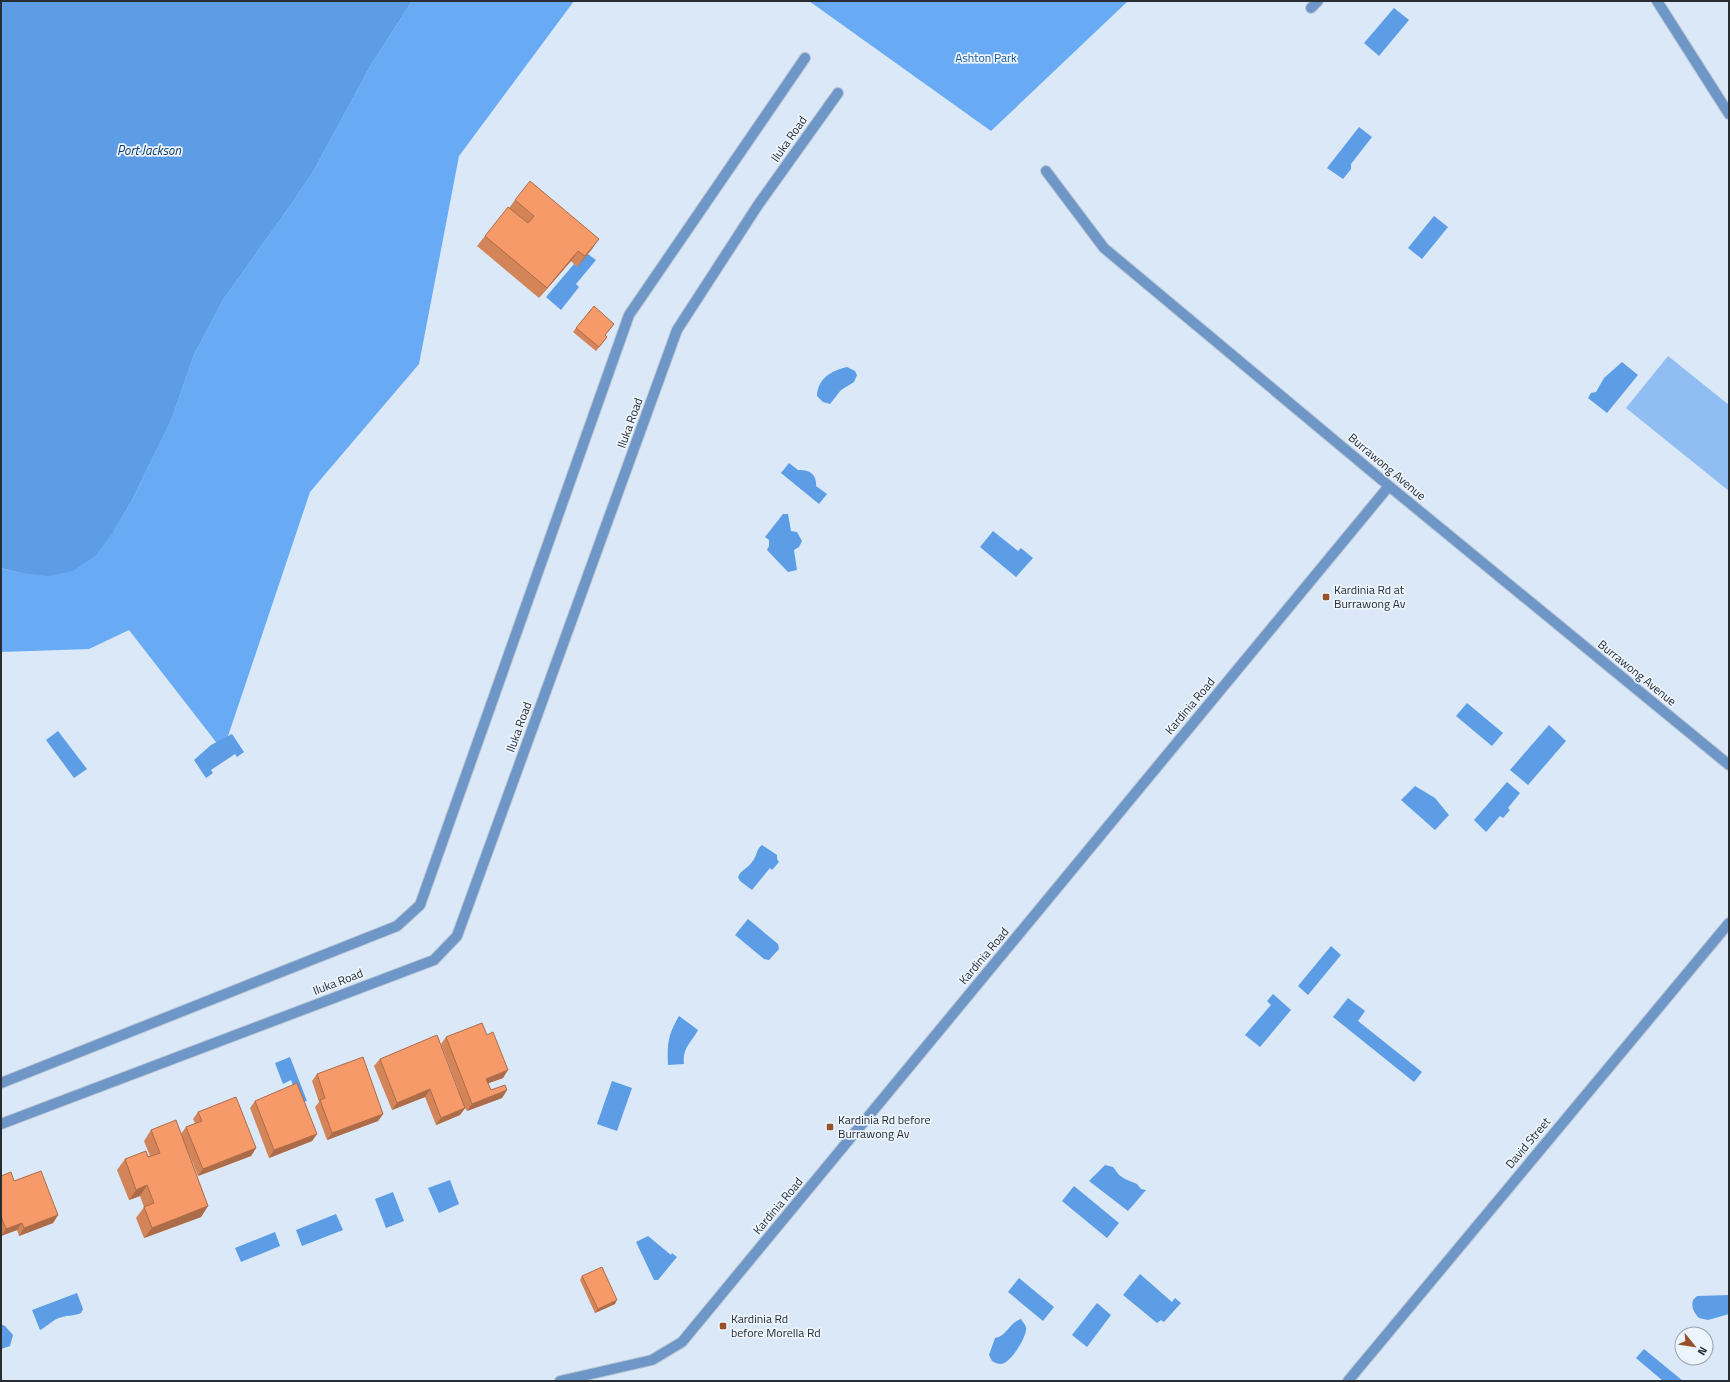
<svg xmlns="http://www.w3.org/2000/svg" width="1730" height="1382" font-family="'Titillium Web',sans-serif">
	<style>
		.green { fill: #90bef2 }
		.forest { fill: #69aaf4 }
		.water { fill: #5c9de6 }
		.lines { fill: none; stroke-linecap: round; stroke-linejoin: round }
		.minor-casing { stroke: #bac6d5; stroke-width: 12 }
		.minor { stroke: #6e97c7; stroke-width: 10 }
		.wall { fill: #d38459 }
		.shaded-wall { fill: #ac6c49 }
		.building { fill: #f59a68; stroke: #ac6c49 }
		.poi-dot { fill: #98522a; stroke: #ecf4fe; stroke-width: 1.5 }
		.labels { text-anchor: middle; stroke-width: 3.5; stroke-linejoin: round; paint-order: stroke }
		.park-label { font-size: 12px; fill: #15589a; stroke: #ecf4fe }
		.street-label { font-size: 12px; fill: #282d33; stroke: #ecf4fe }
		.poi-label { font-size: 12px; fill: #282d33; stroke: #ecf4fe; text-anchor: start }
		.water-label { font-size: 13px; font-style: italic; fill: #0e3c6a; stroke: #ecf4fe }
	</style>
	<rect width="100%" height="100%" fill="#dae8f8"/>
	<path class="green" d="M 1668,356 L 1729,405 L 1729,491 L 1626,408 Z"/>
	<path class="forest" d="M 412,1 L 574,1 L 459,156 L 419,364 L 310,492 L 223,751 L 129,630 L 89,649 L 1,652 L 1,568 L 21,573 L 114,531 L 131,502 L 171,421 L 194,355 L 223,300 L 292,203 L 314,170 L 371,65 Z
		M 809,1 L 1128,1 L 991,131 Z"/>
	<path class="water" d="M 1,1 L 412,1 L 371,65 L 314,170 L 292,203 L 223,300 L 194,355 L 171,421 L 131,502 L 114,531 L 95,556 L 73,571 L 48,576 L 21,573 L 1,568 Z
		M 1394,8 L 1409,20 L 1379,56 L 1364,43 Z
		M 1359,127 L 1372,137 L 1351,164 L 1351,169 L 1343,179 L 1327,168 Z
		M 1434,216 L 1448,227 L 1422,259 L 1408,248 Z
		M 588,254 L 596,260 L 576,284 L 579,287 L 561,310 L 546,297 L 574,264 L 577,266 Z
		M 1622,362 L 1638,375 L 1607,413 L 1588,398 L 1591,393 L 1596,392 L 1604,378 Z
		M 847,367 L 855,371 L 857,375 L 854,382 L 841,390 L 830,404 L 823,402 L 817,396 C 818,378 831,371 847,367 Z
		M 789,463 L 798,470 C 810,469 817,475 816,486 L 827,494 L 819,504 L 781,473 Z
		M 783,514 L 788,514 L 791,531 L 797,532 L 802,541 L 799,547 L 794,550 L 797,570 L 788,572 L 767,550 L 769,546 L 769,540 L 765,537 Z
		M 993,531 L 1018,551 L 1021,548 L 1033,558 L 1016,577 L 980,547 Z
		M 1467,703 L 1503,733 L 1492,746 L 1456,716 Z
		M 1549,725 L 1566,741 L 1528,785 L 1510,770 Z
		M 58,731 L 87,769 L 74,778 L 46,740 Z
		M 232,734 L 244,752 L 237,757 L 235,754 L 211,770 L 213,773 L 206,778 L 194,760 L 211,745 Z
		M 1507,782 L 1520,793 L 1508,808 L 1510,810 L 1503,818 L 1500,816 L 1486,832 L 1474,820 Z
		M 1415,786 L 1435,798 L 1449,815 L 1435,830 L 1401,800 Z
		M 762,845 L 777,855 L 777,859 L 779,862 L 772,870 L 770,868 L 752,890 L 740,881 L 738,877 C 741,870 748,868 752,862 C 757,857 756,849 762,845 Z
		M 748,919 L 778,944 L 779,949 L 769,960 L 764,959 L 735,935 Z
		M 1331,946 L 1341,955 L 1308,995 L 1298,986 Z
		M 1273,994 L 1291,1010 L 1260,1047 L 1245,1035 L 1271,1005 L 1267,1001 Z
		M 1348,998 L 1365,1011 L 1358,1021 L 1422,1072 L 1414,1082 L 1333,1017 Z
		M 679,1016 L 698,1030 C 691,1043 682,1048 684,1064 L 668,1065 C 667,1043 668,1035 679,1016 Z
		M 290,1057 L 307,1101 L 300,1103 L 291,1080 L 283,1084 L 275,1063 Z
		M 612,1081 L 632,1088 L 617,1131 L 597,1124 Z
		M 1105,1165 L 1113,1167 L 1119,1175 L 1125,1179 L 1137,1184 L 1141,1189 L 1146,1190 L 1128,1211 L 1089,1181 Z
		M 450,1180 L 459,1204 L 439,1213 L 428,1188 Z
		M 1074,1186 L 1119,1223 L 1107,1238 L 1062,1201 Z
		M 393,1192 L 404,1221 L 386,1228 L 375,1199 Z
		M 336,1214 L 343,1230 L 302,1246 L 296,1230 Z
		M 275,1232 L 280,1246 L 241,1262 L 235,1248 Z
		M 648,1236 L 671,1255 L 672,1253 L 677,1257 L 658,1280 L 654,1280 L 636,1242 Z
		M 1140,1274 L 1172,1302 L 1175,1298 L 1181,1303 L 1164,1322 L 1161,1320 L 1157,1323 L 1123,1295 Z
		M 1019,1278 L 1054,1307 L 1043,1321 L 1008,1292 Z
		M 77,1293 L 83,1309 L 81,1313 C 75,1316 68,1315 62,1317 C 53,1319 48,1326 40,1330 L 32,1310 Z
		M 1729,1295 L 1729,1314 L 1708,1320 L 1699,1318 C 1694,1312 1691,1308 1693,1300 L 1697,1296 Z
		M 1097,1303 L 1111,1315 L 1087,1347 L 1072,1335 Z
		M 1021,1319 C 1022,1321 1025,1324 1026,1327 C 1028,1336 1010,1364 1001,1364 C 998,1364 995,1363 992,1361 L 989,1355 L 995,1338 C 1007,1336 1009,1323 1021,1319 Z
		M 1,1324 L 5,1326 L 13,1335 L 10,1346 L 1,1349 Z
		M 1644,1349 L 1683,1381 L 1663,1381 L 1636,1358 Z"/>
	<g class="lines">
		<defs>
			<path id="minor" d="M 1657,1 L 1729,114
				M 1311,8 L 1318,1
				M 1046,171 L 1104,248 L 1389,486 L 1729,765
				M 1,1083 L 397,926 L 420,905 L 629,315 L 805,58
				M 1,1124 L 434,960 L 457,936 L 677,330 L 758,205 L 838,93
				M 560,1381 L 652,1360 L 682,1342 L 1389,486
				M 1348,1381 L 1729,923"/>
		</defs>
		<use href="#minor" class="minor-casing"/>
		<use href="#minor" class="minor"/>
	</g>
	<path class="wall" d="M 515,200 L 592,249 L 577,267 L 571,261 L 539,298 L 477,246 L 485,236 L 509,208 Z
		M 612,327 L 605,335 L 605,340 L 596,351 L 573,332 L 576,328 Z
		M 446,1037 L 503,1078 L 488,1083 L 491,1090 L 507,1090 L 502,1098 L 467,1111 L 465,1108 L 460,1115 L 436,1125 L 425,1097 L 392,1110 L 374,1066 L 380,1059 L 459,1091 L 441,1044 Z
		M 317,1074 L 383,1114 L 378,1121 L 327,1140 L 315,1107 L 319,1102 L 312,1081 Z
		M 255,1101 L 317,1134 L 312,1141 L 269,1158 L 250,1108 Z
		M 198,1112 L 256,1148 L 251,1156 L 198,1176 L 186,1146 L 208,1206 L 201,1217 L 144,1238 L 136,1218 L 144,1207 L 140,1196 L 129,1200 L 117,1170 L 125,1159 L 150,1156 L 144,1141 L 151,1130 L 181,1134 L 186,1127 L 195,1123 L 193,1119 Z
		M 1,1176 L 14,1181 L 58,1215 L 53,1223 L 19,1236 L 17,1230 L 1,1236 Z
		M 582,1276 L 615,1304 L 595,1313 L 580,1280 Z"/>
	<path class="shaded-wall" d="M 599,239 L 592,249 L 577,267 L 585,256 Z
		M 578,251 L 571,261 L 539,298 L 547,288 Z
		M 508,1070 L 503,1078 L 481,1086 L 486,1079 Z
		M 430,1089 L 425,1097 L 392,1110 L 397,1103 Z
		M 507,1090 L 502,1098 L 467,1111 L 472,1104 Z
		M 465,1108 L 460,1115 L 436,1125 L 441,1118 Z
		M 383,1114 L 378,1121 L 327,1140 L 332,1133 Z
		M 317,1134 L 312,1141 L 269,1158 L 274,1150 Z
		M 256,1148 L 251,1156 L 198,1176 L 203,1169 Z
		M 147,1185 L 140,1196 L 129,1200 L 136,1190 Z
		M 208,1206 L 201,1217 L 144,1238 L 152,1228 Z
		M 58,1215 L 53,1223 L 19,1236 L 24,1228 Z
		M 22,1223 L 17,1230 L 1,1236 L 6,1229 Z
		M 617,1300 L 615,1304 L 595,1313 L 598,1309 Z"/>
	<path class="building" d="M 530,181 L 599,239 L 585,256 L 578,251 L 547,288 L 485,236 L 508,207 L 528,223 L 534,216 L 515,200 Z
		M 594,306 L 614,324 L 605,335 L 607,337 L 599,347 L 576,328 Z
		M 482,1023 L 487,1035 L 493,1032 L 508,1070 L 486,1079 L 491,1090 L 505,1085 L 507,1090 L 472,1104 L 446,1037 Z
		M 437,1035 L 465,1108 L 441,1118 L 430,1089 L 397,1103 L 380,1059 Z
		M 363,1057 L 383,1114 L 332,1133 L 320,1100 L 325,1098 L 317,1074 Z
		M 297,1083 L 317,1134 L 274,1150 L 255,1101 Z
		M 236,1097 L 256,1148 L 203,1169 L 186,1127 L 202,1121 L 198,1112 Z
		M 176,1120 L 208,1206 L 152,1228 L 144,1207 L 154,1203 L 147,1185 L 136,1190 L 125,1159 L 146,1151 L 148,1157 L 160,1153 L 151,1130 Z
		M 41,1171 L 58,1215 L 24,1228 L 22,1223 L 6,1229 L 1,1216 L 1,1176 L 11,1172 L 14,1181 Z
		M 602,1267 L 617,1300 L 598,1309 L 582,1276 Z"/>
	<g class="poi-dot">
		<rect x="1322" y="593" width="8" height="8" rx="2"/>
		<rect x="826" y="1123" width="8" height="8" rx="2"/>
		<rect x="719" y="1322" width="8" height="8" rx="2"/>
	</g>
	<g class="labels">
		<g class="park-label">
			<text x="986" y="62">Ashton Park</text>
		</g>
		<g class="street-label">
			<text transform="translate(789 139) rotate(-55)" y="4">Iluka Road</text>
			<text transform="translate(630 423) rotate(-70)" y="4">Iluka Road</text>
			<text transform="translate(1387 467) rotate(40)" y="4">Burrawong Avenue</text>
			<text transform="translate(1637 673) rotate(39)" y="4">Burrawong Avenue</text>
			<text transform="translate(1190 706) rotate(-50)" y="4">Kardinia Road</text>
			<text transform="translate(519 727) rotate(-70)" y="4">Iluka Road</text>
			<text transform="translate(984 956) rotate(-50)" y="4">Kardinia Road</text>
			<text transform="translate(338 982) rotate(-21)" y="4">Iluka Road</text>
			<text transform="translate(1528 1143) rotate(-50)" y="4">David Street</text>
			<text transform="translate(778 1206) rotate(-50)" y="4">Kardinia Road</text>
		</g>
		<g class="poi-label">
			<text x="1334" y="594">Kardinia Rd at<tspan x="1334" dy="14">Burrawong Av</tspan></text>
			<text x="838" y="1124">Kardinia Rd before<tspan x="838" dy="14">Burrawong Av</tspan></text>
			<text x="731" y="1323">Kardinia Rd<tspan x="731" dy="14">before Morella Rd</tspan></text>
		</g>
		<g class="water-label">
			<text x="149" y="155">Port Jackson</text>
		</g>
	</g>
	<rect width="1730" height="1382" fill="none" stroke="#282d33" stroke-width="4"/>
	<g transform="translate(1694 1346) rotate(120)"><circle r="19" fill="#ecf4fe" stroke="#9ea4ad"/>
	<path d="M0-3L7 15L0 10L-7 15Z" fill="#98522a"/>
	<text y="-6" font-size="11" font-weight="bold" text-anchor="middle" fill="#282d33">N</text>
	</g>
</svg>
